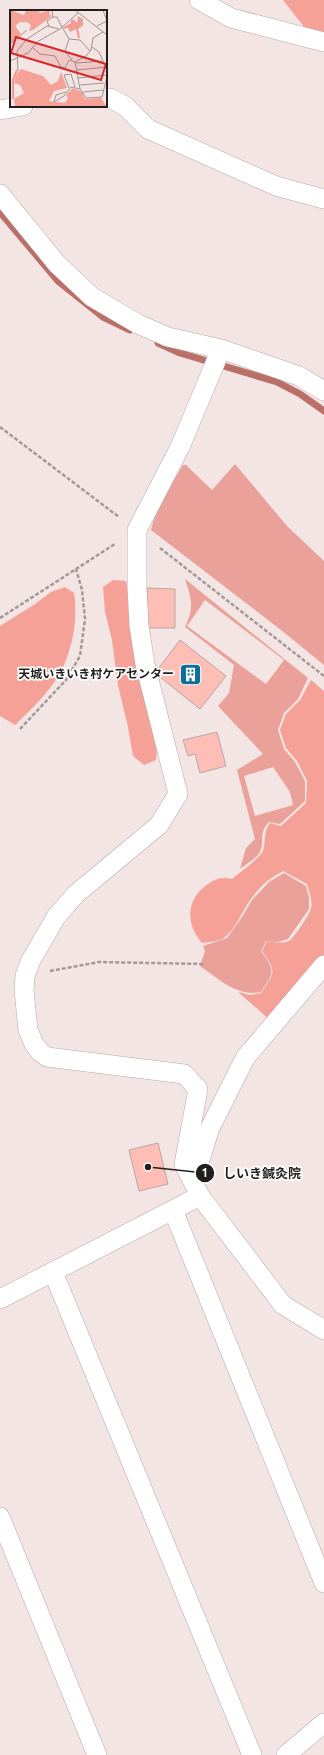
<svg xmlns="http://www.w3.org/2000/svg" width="324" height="1755" font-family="Ubuntu,'Noto Sans JP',sans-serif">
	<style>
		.green { fill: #eaa199; fill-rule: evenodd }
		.forest { fill: #f5a197 }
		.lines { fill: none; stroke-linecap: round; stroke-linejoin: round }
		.stream { stroke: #ba7069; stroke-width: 7 }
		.building { fill: #febdb5; stroke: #b5a8a6 }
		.street-casing { stroke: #b5a8a6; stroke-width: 20 }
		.path { stroke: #a39998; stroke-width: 2.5; stroke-dasharray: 4 2; stroke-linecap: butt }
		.street { stroke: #fff; stroke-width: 19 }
		.labels { text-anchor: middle; stroke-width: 3.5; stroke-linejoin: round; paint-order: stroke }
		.poi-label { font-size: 12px; font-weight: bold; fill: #231e1e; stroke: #fff; text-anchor: end }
		.inset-river { fill: none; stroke: #fb9389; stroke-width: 2 }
		.inset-road { fill: none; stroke: #a09594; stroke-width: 1 }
		.view { fill: #d62828; fill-opacity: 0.15; stroke: #d62828; stroke-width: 2 }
		.inset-edge { fill: none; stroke: #231e1e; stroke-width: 2 }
		.leader { fill: none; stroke: #231e1e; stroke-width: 1.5 }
		.callout-dot { fill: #231e1e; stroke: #fff; stroke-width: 1.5 }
		.mark-label { font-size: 12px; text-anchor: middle; font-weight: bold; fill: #fff }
		.callout-label { font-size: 13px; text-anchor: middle; font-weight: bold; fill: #231e1e; stroke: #fff; stroke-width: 3.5; stroke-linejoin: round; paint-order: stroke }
	</style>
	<rect width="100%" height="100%" fill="#f3e5e3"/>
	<path class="green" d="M 235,464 L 287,526 L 324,561 L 324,665 L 281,630 L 151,530 C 156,507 171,485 183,465 L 186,465 L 212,490 Z
		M 185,579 L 308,678 L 298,699 L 284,713 L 278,730 L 284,749 L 295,762 L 305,781 L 305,801 L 280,824 L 269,822 C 258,833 265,841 260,852 C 256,859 246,864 240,869 L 246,848 L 255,839 L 237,770 L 263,754 L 218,706 L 229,693 L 234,665 L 185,627 C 195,607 191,598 185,579 ZM 205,600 L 284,660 L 266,684 L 187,626 ZM 273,767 L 290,792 L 293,805 L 255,816 L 244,776 Z
		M 284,873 L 306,886 L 309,898 L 309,909 L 288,939 L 278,942 L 266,941 L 261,951 C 276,972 274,972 261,992 C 237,997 219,979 200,966 L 205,951 L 203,946 L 227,938 L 242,917 L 252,900 L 269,882 Z"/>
	<path class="forest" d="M 283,0 L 324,0 L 324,35 L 305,28 Z
		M 113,580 L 126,581 L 157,748 L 156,760 L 144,765 L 133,756 L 128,727 L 118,685 L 112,640 L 105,612 L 103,587 Z
		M 65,587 L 74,593 C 78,618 73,648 61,671 C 54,687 29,712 15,725 L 0,716 L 0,626 L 35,604 L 51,592 Z
		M 311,680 L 324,691 L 324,960 L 271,1021 L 238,992 L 250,995 L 261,993 C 275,972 277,972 262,951 L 267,941 C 274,942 282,944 289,941 C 294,938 309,915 311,909 C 313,901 309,892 307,884 L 283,871 C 270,878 260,886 251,899 C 243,909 236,929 225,937 C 219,942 209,942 202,943 C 185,923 186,899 208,884 C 216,878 223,877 232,879 C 238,874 261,857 263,851 C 266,841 263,832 270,823 L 281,826 L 306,803 L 307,781 L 297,761 L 286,748 L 280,730 L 286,714 L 300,700 Z"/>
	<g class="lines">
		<path class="stream" d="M 0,212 L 58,281 L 103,317 L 130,330
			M 158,343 L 180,353 L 277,382 L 300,394 L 324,411"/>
	</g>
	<path class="building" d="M 147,588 L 175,589 L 175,628 L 147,628 Z
		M 180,640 L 226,676 L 200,709 L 155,673 Z
		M 217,732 L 226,766 L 200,773 L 195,754 L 188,756 L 183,740 Z
		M 158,1143 L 168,1184 L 139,1191 L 129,1150 Z"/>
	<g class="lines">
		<defs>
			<path id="street" d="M 199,0 L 231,18 L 324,42
				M 106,98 L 110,98 L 125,106 L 148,129 L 276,186 L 324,199
				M 0,110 L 23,106
				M 0,194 L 57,264 L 92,297 L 138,324 L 168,337 L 221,349 L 299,376 L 324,391
				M 221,349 L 180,447 L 137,530 L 137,588 L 139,626 L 145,664 L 178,794 L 159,825 L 76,894 L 56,917 L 30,962 L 25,976 L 24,990 L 28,1030 L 34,1044 L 40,1052 L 47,1057 L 184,1074 L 198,1089 L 184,1164 L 200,1196 L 283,1305 L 324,1330
				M 193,1182 L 210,1128 L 245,1058 L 324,965
				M 173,1210 L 324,1583
				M 53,1272 L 252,1755
				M 0,1299 L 200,1196
				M 0,1517 L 97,1755
				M 286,1755 L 324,1723"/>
		</defs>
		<use href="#street" class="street-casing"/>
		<path class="path" d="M 0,427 L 119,517
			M 160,548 L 324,676
			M 0,618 L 115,544
			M 20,729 L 66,680 L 80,656 L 85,619 L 82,590 L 76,569
			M 50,971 L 99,962 L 204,964"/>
		<use href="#street" class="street"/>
	</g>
	<defs>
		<symbol id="building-square" viewBox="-11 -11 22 22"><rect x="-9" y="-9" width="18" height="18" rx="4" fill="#0b6f9c" stroke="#fff"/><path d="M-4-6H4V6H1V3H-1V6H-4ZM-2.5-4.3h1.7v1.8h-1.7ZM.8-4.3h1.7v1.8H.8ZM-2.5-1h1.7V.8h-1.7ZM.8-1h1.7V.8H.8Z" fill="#fff"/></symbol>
	</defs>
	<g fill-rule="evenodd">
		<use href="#building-square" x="178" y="662" width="25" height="25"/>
	</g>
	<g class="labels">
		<g class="poi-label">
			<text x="174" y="678">天城いきいき村ケアセンター</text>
		</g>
	</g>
	<g transform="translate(10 10)">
		<rect width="97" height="97" fill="#f3e5e3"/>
		<path d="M 68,6 L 73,9 L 73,16 L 60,22 L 57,17 L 62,12 L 67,14 Z" fill="#eaa199"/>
		<path d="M 0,0 L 14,5 L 16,0 L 30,0 L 29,3 L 40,0 L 39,4 L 42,6 L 23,20 L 19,21 L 21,15 L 17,12 L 10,12 L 5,16 L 11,24 L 0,34 ZM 11,59 L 33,66 L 41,75 L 48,71 L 51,62 L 57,78 L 44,81 L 39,91 L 55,93 L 58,88 L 56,85 L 63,78 L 72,82 L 75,89 L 91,88 L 97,97 L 5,97 L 4,89 L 14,83 L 10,75 L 4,73 L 6,65 Z" fill="#f5a197"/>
		<path class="inset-river" d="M 62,10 L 66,13 L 69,28M 54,18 L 62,14 L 62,10M 3,89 L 3,70 L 7,60"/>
		<path class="inset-road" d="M 42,0 L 43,7 L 47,7 L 52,17M 65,0 L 97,25M 39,16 L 37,11 L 43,7M 87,16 L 97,11 L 93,0M 52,17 L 59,29M 59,29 L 55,41 L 62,50M 59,29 L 70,30 L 80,41M 0,34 L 17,20M 22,37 L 30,44 L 45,46 L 51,57 L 55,58 L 59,50 L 65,52 L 76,46 L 81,40 L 83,28 L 93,22M 82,37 L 89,42 L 97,60M 0,51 L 18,43 L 27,32 L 50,19 L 68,3M 65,52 L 70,79M 66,53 L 92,51M 67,60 L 96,57M 8,61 L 7,41 L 17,29 L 37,16 L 49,19M 68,68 L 97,65M 70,75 L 94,73M 59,78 L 54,65 L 61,64 L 65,77M 56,82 L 46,85 L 44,92 L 54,86 L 61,77 L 70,79 L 76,88 L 92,87 L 97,67M 73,82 L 93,80"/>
		<path class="view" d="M 6,27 L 96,54 L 91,70 L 1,43 Z"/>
		<rect width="97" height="97" class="inset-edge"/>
	</g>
	<path class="leader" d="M148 1167L205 1173"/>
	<g class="callout-dot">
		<circle cx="148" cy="1167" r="4"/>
		<circle cx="205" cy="1173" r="10"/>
	</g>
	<g class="mark-label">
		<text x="205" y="1177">1</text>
	</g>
	<g class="callout-label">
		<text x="262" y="1178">しいき鍼灸院</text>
	</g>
</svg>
